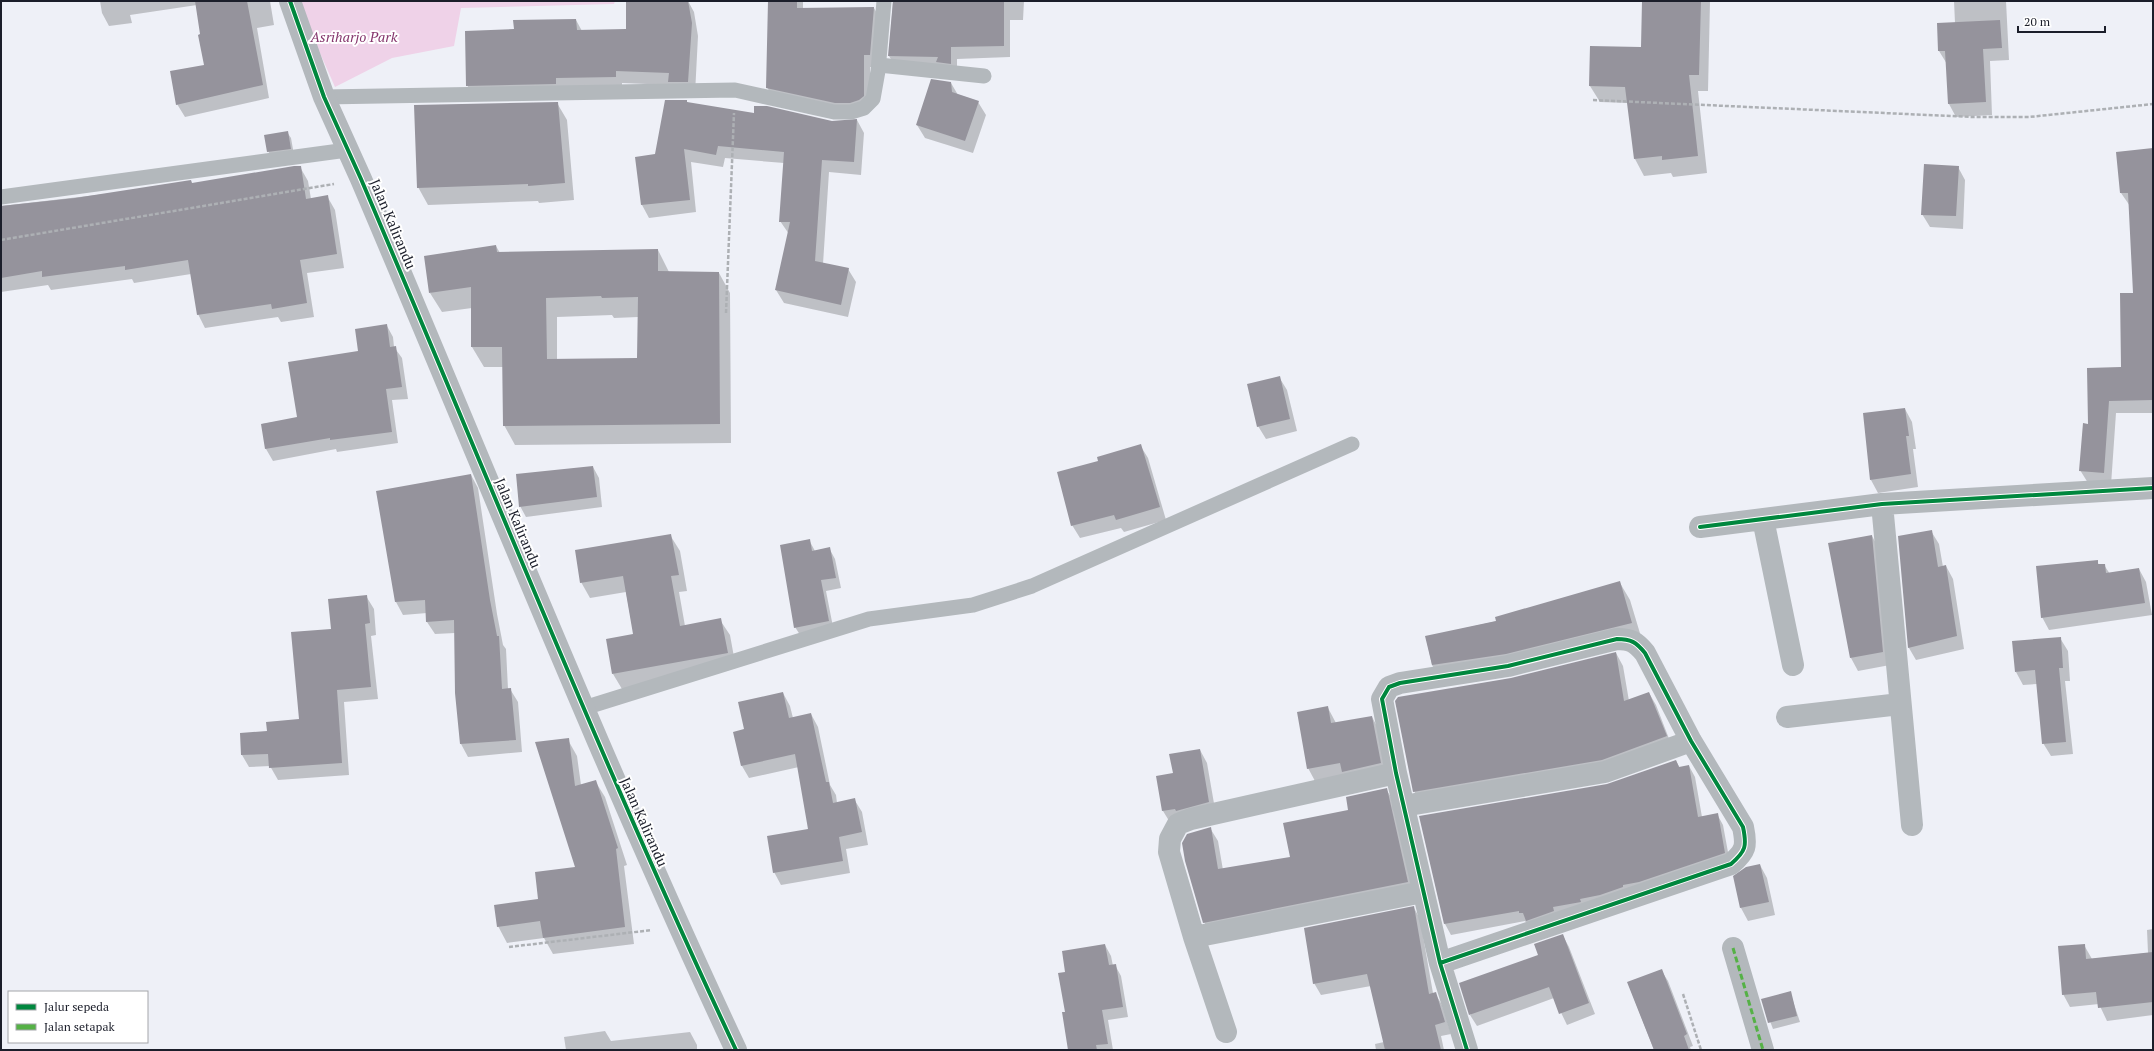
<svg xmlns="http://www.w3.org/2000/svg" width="2154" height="1051" font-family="'PT Serif',serif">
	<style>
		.green { fill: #efd2e8 }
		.shadow { fill: #0003; fill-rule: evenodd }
		.building { fill: #95939c; fill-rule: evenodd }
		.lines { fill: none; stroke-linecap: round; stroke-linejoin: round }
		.path { stroke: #adb0b4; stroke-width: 2.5; stroke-dasharray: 4 2; stroke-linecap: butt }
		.service { stroke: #b3b8bc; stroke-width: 15 }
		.minor { stroke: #b3b8bc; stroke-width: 22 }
		.quiet { stroke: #55b146; stroke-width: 3; stroke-dasharray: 6 3; stroke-linecap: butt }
		.cycleway-casing { stroke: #fff; stroke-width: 6 }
		.cycleway { stroke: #00873e; stroke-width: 4 }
		.labels { text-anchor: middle; stroke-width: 4; stroke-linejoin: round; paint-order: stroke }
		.park-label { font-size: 14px; font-style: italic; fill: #85366d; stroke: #fff }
		.street-label { font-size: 14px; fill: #1b1e2a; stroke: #fff }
	</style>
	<rect width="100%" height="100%" fill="#eef0f7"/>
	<path class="green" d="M 297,1 L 615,1 L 614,4 L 461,8 L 454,46 L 392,58 L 335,87 Z"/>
	<path class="shadow" d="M 100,1 L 270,1 L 274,25 L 257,28 L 269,98 L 185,117 L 177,104 L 206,66 L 197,5 L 130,15 L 132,23 L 109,26 L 102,13 Z
		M 627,1 L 688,1 L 694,12 L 698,36 L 695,94 L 671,85 L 622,83 L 622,89 L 474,98 L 467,85 L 515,30 L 576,20 L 582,31 L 627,30 Z
		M 769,1 L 803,1 L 803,9 L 874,8 L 881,20 L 877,67 L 870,67 L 870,108 L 774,100 L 767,87 Z
		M 893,1 L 1024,1 L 1023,20 L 1010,20 L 1010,57 L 957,59 L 957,75 L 896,67 L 889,56 Z
		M 1643,1 L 1710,1 L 1708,91 L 1698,91 L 1707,173 L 1673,177 L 1671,173 L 1644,176 L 1635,159 L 1628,103 L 1600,102 L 1590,86 L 1642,48 Z
		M 1954,1 L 2006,1 L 2009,60 L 1990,61 L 1992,115 L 1956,117 L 1949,104 L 1947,64 L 1939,51 L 1955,23 Z
		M 951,83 L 958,95 L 978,102 L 986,115 L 973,153 L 925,138 L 917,125 Z
		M 686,101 L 688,103 L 755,114 L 832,122 L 857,120 L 864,133 L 861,175 L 829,172 L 823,264 L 848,269 L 856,282 L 848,317 L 784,303 L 776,290 L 789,234 L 780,221 L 784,163 L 725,158 L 723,167 L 691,162 L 696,212 L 649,218 L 642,205 L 656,155 Z
		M 557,103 L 567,120 L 574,200 L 539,203 L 538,201 L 428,205 L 418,187 Z
		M 287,132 L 291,138 L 294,155 L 272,158 L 268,151 Z
		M 2153,149 L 2153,413 L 2116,413 L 2111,485 L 2088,483 L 2080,470 L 2089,425 L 2122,368 L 2134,294 L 2130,206 L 2121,193 L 2117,153 Z
		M 300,167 L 308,181 L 311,199 L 327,196 L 335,210 L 344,268 L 307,273 L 314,317 L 281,322 L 278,317 L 205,328 L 198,314 L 191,274 L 134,283 L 132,279 L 51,290 L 48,285 L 1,292 L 1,206 L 192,184 Z
		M 1958,167 L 1965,180 L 1963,229 L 1930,227 L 1922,214 Z
		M 496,246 L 500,253 L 658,250 L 669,272 L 719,273 L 730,293 L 731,443 L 515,445 L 504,425 L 503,367 L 484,367 L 472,347 L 472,308 L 442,312 L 430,293 ZM 612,315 L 614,318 L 638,317 L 638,359 L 557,360 L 557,317 Z
		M 387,326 L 393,337 L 394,347 L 402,358 L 408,399 L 392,400 L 398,443 L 337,452 L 336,449 L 273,461 L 266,449 L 262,424 L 298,418 L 359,352 Z
		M 1279,377 L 1287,390 L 1297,431 L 1266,439 L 1258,426 Z
		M 1905,409 L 1912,422 L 1916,449 L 1913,449 L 1918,487 L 1878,493 L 1871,480 Z
		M 1140,445 L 1148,458 L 1166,520 L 1124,532 L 1121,528 L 1080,538 L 1072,525 L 1099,462 Z
		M 593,467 L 599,478 L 602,507 L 526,517 L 520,506 Z
		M 471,475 L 478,488 L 497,614 L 503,645 L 506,649 L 508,689 L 510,689 L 518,702 L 522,752 L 468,757 L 461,744 L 456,693 L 455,633 L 435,634 L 427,622 L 427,613 L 403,615 L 396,602 Z
		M 1931,531 L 1939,544 L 1943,567 L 1946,566 L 1953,579 L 1964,649 L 1916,660 L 1909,648 Z
		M 670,535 L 680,551 L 687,591 L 679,592 L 685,626 L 720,620 L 730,635 L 736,668 L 622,689 L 613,674 L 634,635 L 626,592 L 590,598 L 581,582 Z
		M 1872,536 L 1879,549 L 1890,665 L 1858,671 L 1851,658 Z
		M 809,540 L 815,551 L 829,548 L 835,559 L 841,588 L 826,591 L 834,632 L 802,638 L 795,627 Z
		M 2097,561 L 2099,565 L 2104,565 L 2110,574 L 2139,569 L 2146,582 L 2152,615 L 2049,630 L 2042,617 Z
		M 1620,583 L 1630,600 L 1642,640 L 1442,682 L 1432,665 L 1426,637 L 1497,621 Z
		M 366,596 L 374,609 L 376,635 L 371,636 L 378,699 L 344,702 L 349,775 L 278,780 L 270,766 L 249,767 L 242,755 L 268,732 L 300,720 Z
		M 2060,638 L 2068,651 L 2070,681 L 2065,681 L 2073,754 L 2051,756 L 2043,743 L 2037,684 L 2023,685 L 2016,672 Z
		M 1616,653 L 1623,666 L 1629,701 L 1649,693 L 1656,705 L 1673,749 L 1421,804 L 1414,791 L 1511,679 Z
		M 783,693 L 790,706 L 793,718 L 811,714 L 818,727 L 830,785 L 836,795 L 837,803 L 854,799 L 862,812 L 868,845 L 846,849 L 850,873 L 781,885 L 774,872 L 810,829 L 799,767 L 749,778 L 742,766 L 745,730 Z
		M 1328,708 L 1336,723 L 1372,717 L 1379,730 L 1388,776 L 1315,781 L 1308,768 Z
		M 568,740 L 577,756 L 581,785 L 595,781 L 605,797 L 627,865 L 624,866 L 634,944 L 553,954 L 544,938 L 507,943 L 498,926 L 539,900 L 577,868 Z
		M 1200,750 L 1207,763 L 1216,815 L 1171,824 L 1163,811 L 1157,777 L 1174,774 Z
		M 1676,761 L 1680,768 L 1689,766 L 1695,777 L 1702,817 L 1717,814 L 1723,825 L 1730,863 L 1527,924 L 1525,921 L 1451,935 L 1445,924 L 1420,817 L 1607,785 Z
		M 1386,789 L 1394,802 L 1415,895 L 1211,935 L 1204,922 L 1210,828 L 1218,841 L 1223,870 L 1291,858 L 1349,811 Z
		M 1760,865 L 1767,878 L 1775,915 L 1748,921 L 1741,908 L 1734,877 Z
		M 1414,908 L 1420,919 L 1433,993 L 1435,993 L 1442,1005 L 1451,1034 L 1441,1036 L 1444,1050 L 1376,1050 L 1375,1044 L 1384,1042 L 1371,986 L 1321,995 L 1314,983 Z
		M 2153,929 L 2153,1015 L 2107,1021 L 2099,1004 L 2070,1007 L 2063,994 L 2084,945 L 2092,959 L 2148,953 L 2147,930 Z
		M 1563,936 L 1569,947 L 1595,1014 L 1567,1025 L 1554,998 L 1477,1026 L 1470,1015 Z
		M 1105,945 L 1111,956 L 1113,966 L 1115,965 L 1121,976 L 1128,1017 L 1108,1020 L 1113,1050 L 1069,1050 L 1066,1013 L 1066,973 Z
		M 1661,970 L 1668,981 L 1693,1046 L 1690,1047 L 1691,1050 L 1654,1050 L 1628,983 Z
		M 1790,992 L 1800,1022 L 1773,1029 L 1762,1000 Z
		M 605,1031 L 611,1041 L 690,1032 L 697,1045 L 697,1050 L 566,1050 L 564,1037 Z"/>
	<path class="building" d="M 195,1 L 247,1 L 263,85 L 176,105 L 170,71 L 204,65 L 198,35 L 200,34 Z
		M 626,1 L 688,1 L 692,23 L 688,82 L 668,82 L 669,73 L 616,71 L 616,77 L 556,78 L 556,84 L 466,86 L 465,31 L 514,29 L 513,20 L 576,19 L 577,30 L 626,29 Z
		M 768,1 L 797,1 L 797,8 L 874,7 L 870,55 L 864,55 L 864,96 L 859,100 L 850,103 L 835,103 L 766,88 Z
		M 893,1 L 1004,1 L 1004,46 L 951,47 L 951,64 L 936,62 L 938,57 L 888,56 Z
		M 1642,1 L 1701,1 L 1699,75 L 1689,75 L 1698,156 L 1662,160 L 1662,156 L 1634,159 L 1625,87 L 1589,86 L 1590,46 L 1641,47 Z
		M 2000,20 L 2002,48 L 1983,49 L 1986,102 L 1948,104 L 1945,51 L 1938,51 L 1937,23 Z
		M 931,79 L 951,82 L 952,92 L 979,101 L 965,141 L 916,125 Z
		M 665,100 L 687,100 L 687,102 L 754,113 L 754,106 L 767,106 L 832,121 L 857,119 L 854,162 L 822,160 L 815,261 L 849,268 L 841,305 L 775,290 L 790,222 L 779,222 L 784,152 L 718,146 L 716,155 L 684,149 L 690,200 L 641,205 L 635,157 L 655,154 Z
		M 558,102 L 565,183 L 528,186 L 528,184 L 417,188 L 414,105 Z
		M 288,131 L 291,149 L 267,152 L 264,135 Z
		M 2153,148 L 2153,400 L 2109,401 L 2104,473 L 2079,471 L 2083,423 L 2088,424 L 2087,368 L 2121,367 L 2120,293 L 2133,293 L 2128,193 L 2120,193 L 2116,152 Z
		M 1924,164 L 1959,166 L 1956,216 L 1921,215 Z
		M 294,166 L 301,166 L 306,199 L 328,195 L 337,254 L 300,260 L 307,303 L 272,309 L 271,304 L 197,315 L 188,260 L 125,270 L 125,266 L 42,277 L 42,271 L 1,278 L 1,206 L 75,198 L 191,180 L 192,183 Z
		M 496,245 L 497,252 L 658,249 L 658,271 L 719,272 L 720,424 L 503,426 L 502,347 L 471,347 L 471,287 L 429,293 L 424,256 ZM 601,296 L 602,298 L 638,297 L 637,358 L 547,359 L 546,298 Z
		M 387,324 L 390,347 L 396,346 L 402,387 L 386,389 L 392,432 L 330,440 L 330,438 L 265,449 L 261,424 L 297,417 L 288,362 L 358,351 L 355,329 Z
		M 1280,376 L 1290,419 L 1257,427 L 1247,384 Z
		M 1905,408 L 1909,436 L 1906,436 L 1911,474 L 1870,480 L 1863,413 Z
		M 1141,444 L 1160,507 L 1116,520 L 1114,515 L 1071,526 L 1057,472 L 1098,461 L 1097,457 Z
		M 593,466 L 597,497 L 519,507 L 516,474 Z
		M 471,474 L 490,600 L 497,636 L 499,636 L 502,689 L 511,688 L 516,740 L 460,744 L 455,693 L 454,620 L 426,622 L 425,600 L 395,602 L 376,491 Z
		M 1932,530 L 1938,567 L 1946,565 L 1957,636 L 1908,648 L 1898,536 Z
		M 671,534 L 679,575 L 671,576 L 680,626 L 721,618 L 728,653 L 612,674 L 606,639 L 633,634 L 623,576 L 580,583 L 575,550 Z
		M 1872,535 L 1883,652 L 1850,658 L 1828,543 Z
		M 810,539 L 812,551 L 830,547 L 836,578 L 821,580 L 829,621 L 794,628 L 780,545 Z
		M 2098,560 L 2098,564 L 2105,564 L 2106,573 L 2139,568 L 2145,603 L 2041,618 L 2036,566 Z
		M 1620,581 L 1632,623 L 1506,654 L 1432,665 L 1425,636 L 1496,621 L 1495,617 Z
		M 367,595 L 370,623 L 365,624 L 371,687 L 337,690 L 342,763 L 269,768 L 268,754 L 241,755 L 240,733 L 267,731 L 266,722 L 299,719 L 291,632 L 331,629 L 328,599 Z
		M 2061,637 L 2063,668 L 2059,668 L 2066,742 L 2042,744 L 2035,670 L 2015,672 L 2012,641 Z
		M 1616,652 L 1624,701 L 1649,692 L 1667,736 L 1602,760 L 1413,792 L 1395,701 L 1398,697 L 1511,678 Z
		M 783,692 L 789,718 L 811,713 L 826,782 L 829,782 L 833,803 L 855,798 L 862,832 L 839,837 L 843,861 L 773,873 L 767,836 L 808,829 L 795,754 L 741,766 L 733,732 L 744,729 L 738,702 Z
		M 1328,706 L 1331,723 L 1372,716 L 1381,763 L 1342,772 L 1340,763 L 1307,769 L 1297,712 Z
		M 569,738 L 575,786 L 596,780 L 618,848 L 616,849 L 625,927 L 543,938 L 540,921 L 497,927 L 494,905 L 538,899 L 535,872 L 575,867 L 535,742 Z
		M 1200,749 L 1209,802 L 1176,811 L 1175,809 L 1162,811 L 1156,776 L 1173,773 L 1169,754 Z
		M 1676,760 L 1679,767 L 1689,765 L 1698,817 L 1718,813 L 1725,853 L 1639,882 L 1623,885 L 1623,887 L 1600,895 L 1580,899 L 1581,902 L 1553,907 L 1554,911 L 1526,921 L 1523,913 L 1519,913 L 1519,911 L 1444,924 L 1419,816 L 1607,784 Z
		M 1387,788 L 1408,882 L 1203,923 L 1185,861 L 1182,843 L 1187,834 L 1211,827 L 1218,869 L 1290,857 L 1283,823 L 1348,810 L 1346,797 Z
		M 1760,864 L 1769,902 L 1740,908 L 1733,876 L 1746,867 Z
		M 1414,906 L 1429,994 L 1436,992 L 1445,1022 L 1435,1025 L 1441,1050 L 1385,1050 L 1367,974 L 1313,984 L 1304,928 Z
		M 1563,934 L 1589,1003 L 1559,1014 L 1549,987 L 1469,1015 L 1459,983 L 1538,955 L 1534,944 Z
		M 1105,944 L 1109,965 L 1116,964 L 1123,1007 L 1102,1010 L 1108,1044 L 1096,1045 L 1097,1050 L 1068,1050 L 1062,1012 L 1065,1012 L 1058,973 L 1065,972 L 1062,951 Z
		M 2085,944 L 2086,959 L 2153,952 L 2153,1002 L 2098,1008 L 2096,992 L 2062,995 L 2058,946 Z
		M 1662,969 L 1687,1034 L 1684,1036 L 1689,1050 L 1654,1050 L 1627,982 Z
		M 1791,991 L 1797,1016 L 1768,1023 L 1761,999 Z"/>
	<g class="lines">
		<path class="path" d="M 1593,100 L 1973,117 L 2029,117 L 2153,104
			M 1,240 L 334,184
			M 726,313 L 734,113
			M 509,947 L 652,930
			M 1683,994 L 1701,1050"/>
		<path class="service" d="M 879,65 L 984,76
			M 324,97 L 735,90 L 834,112 L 851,112 L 864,108 L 873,99 L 878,71 L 884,1
			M 1,197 L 347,150
			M 584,708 L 869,619 L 973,605 L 1032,586 L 1352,444"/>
		<path class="minor" d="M 290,1 L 324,97 L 361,179 C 485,470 602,764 736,1050
			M 1882,504 L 1912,825
			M 1763,519 L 1793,665
			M 1700,527 L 1882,504 L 2153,488
			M 1787,717 L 1900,704
			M 1403,806 L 1605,772 L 1691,741
			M 1194,937 L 1423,892
			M 1733,948 L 1763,1050
			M 1440,963 L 1731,864 C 1746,851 1747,846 1743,827 L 1691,741 L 1645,653 C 1636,642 1631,639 1617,639 L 1508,666 L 1400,683 L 1389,687 L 1382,699 L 1396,773 L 1440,963 L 1467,1050
			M 1226,1032 L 1194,937 L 1169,852 L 1170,839 L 1178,824 L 1191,819 L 1396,773"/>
		<path class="quiet" d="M 1733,948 L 1763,1050"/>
		<defs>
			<path id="cycleway" d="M 290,1 L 324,97 L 361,179 C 485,470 602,764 736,1050
				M 1700,527 L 1882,504 L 2153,488
				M 1440,963 L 1731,864 C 1746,851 1747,846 1743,827 L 1691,741 L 1645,653 C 1636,642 1631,639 1617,639 L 1508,666 L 1400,683 L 1389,687 L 1382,699 L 1396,773 L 1440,963 L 1467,1050"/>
		</defs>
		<use href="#cycleway" class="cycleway-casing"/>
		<use href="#cycleway" class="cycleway"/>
	</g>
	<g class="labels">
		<g class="park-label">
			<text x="354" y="42">Asriharjo Park</text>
		</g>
		<g class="street-label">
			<text transform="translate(393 224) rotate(67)" y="5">Jalan Kalirandu</text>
			<text transform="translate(518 523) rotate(67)" y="5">Jalan Kalirandu</text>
			<text transform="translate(644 822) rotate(66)" y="5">Jalan Kalirandu</text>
		</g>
	</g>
	<rect width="2154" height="1051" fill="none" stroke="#1b1e2a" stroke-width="4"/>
	<rect x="8" y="991" width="140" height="52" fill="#ffffff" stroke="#a4a5aa"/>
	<rect x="16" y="1004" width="20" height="6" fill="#00873e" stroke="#a4a5aa"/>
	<text x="44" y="1011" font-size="12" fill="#1b1e2a">Jalur sepeda</text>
	<rect x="16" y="1024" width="20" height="6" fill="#55b146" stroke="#a4a5aa"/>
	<text x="44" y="1031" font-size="12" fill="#1b1e2a">Jalan setapak</text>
	<path d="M2018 26v6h87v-6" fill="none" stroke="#1b1e2a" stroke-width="2"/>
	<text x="2024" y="26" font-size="12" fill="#1b1e2a" stroke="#ffffff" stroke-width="3" paint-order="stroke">20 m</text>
</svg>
